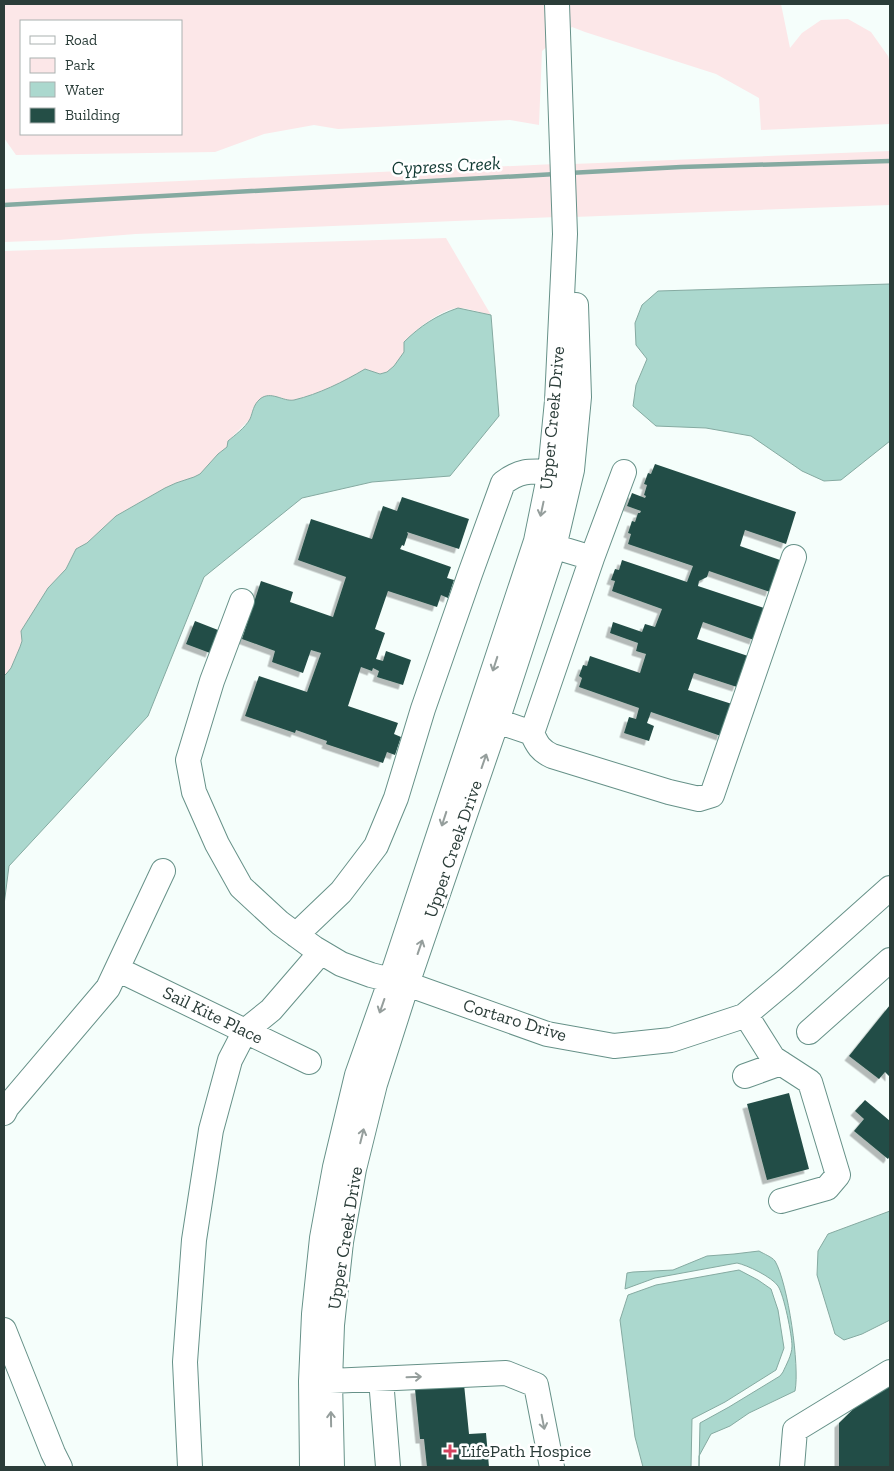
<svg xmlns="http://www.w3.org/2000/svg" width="894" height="1471" font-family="'Zilla Slab',serif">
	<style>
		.green { fill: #fce7e8; fill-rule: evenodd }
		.water { fill: #abd8ce; stroke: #85aaa1 }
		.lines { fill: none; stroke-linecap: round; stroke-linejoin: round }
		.stream { stroke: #85aaa1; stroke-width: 4.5 }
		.building { fill: #244e46; filter: url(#shadow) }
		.minor-casing { stroke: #669188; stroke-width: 26 }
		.minor { stroke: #fff; stroke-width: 24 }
		.oneway { stroke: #959e9c }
		.poi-dot { fill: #d3425e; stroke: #fff; stroke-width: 2 }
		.labels { text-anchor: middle; stroke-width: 5; stroke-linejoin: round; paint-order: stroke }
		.street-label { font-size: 18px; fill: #2b3d39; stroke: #fff }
		.poi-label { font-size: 18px; fill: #2b3d39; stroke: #fff; text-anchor: start }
		.water-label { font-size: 19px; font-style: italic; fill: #103932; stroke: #fff }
	</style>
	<defs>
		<filter id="shadow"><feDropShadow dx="-4.5" dy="4.5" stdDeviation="0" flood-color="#0004"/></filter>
	</defs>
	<rect width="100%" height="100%" fill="#f5fefb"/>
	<path class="green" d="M 4,4 L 549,4 L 550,44 L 542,51 L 539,125 L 510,120 L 338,129 L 314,125 L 264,134 L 215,152 L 16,155 L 4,138 ZM 21,21 L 181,21 L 181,134 L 21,134 Z
		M 567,4 L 781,4 L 790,48 L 802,33 L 821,20 L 848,19 L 871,32 L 888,56 L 890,64 L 890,124 L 761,130 L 759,98 L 716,74 L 585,32 L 572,27 L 568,30 Z
		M 890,151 L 890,205 L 574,217 L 573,164 Z
		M 555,164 L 556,217 L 136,234 L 59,240 L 4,242 L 4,189 Z
		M 446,238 L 491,315 C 482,313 465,307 457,308 C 440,310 415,330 404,342 L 404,352 L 394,366 L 387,372 L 380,374 L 365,369 L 344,382 L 323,391 L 294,400 L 287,401 L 280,397 L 260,399 L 253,408 L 250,419 L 228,441 L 228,447 L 218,454 L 200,474 L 194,477 L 176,483 L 165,488 L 116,516 L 87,543 L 76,549 L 66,569 L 48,588 L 22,631 L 22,641 L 20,647 L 11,668 L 7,673 L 4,676 L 4,251 Z"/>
	<path class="water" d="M 890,284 L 890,441 L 841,480 L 824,481 L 802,471 L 751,436 L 706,428 L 656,426 L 633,406 L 636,385 L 647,359 L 636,345 L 635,323 L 642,305 L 658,291 Z
		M 458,308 L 491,315 L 499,416 L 450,476 L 372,482 L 302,498 L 204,577 L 148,716 L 9,866 L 4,905 L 4,676 L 7,673 L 11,668 L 20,647 L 22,641 L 21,631 L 48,588 L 66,569 L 76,549 L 87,543 L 116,516 L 165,488 L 176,483 L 194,477 L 200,474 L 218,454 L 227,447 L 228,441 C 235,435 245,428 250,419 C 253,412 253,405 260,399 C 271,390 283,402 294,400 C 319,394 343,382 365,369 L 380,374 L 387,372 L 394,366 L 404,352 L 404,342 C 420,326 437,315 458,308 Z
		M 890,1211 L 890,1320 L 862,1334 L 844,1340 L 835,1334 L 817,1275 L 818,1251 L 828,1234 Z
		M 759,1251 C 764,1254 772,1257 775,1261 C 788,1283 800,1367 795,1391 L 749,1413 L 730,1426 L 711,1434 L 699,1456 L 699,1467 L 700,1423 L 729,1407 L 780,1376 L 783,1372 C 786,1365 792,1355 792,1346 C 792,1335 784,1295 778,1286 C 772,1277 747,1265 737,1263 L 655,1278 L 625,1289 L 627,1273 L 633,1272 L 673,1270 L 707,1256 L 734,1254 Z
		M 739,1270 L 758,1280 L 771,1289 L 778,1310 L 784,1348 L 776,1370 L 725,1402 L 692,1419 L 691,1467 L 643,1467 L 635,1437 L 620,1320 L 628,1295 L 656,1285 Z"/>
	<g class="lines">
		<path class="stream" d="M 569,173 L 681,167 L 890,161
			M 4,205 L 556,174"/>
	</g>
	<path class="building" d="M 655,464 L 796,512 L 786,544 L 745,530 L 740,546 L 780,560 L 770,592 L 709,571 L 707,577 L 699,581 L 698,586 L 764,608 L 754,640 L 703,622 L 697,639 L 748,656 L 737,687 L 694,673 L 688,690 L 732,704 L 721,736 L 651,712 L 647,723 L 654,726 L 649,741 L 624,733 L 629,717 L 636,719 L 639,708 L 579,687 L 582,678 L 579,676 L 583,665 L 587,666 L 590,656 L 640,673 L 646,654 L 636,651 L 638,643 L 610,633 L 613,622 L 642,632 L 645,624 L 655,627 L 662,609 L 612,591 L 615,581 L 611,580 L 615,569 L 619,570 L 622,560 L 687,582 L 693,566 L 628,544 L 631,534 L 628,533 L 632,521 L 635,522 L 638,513 L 640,513 L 641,511 L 627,506 L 632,493 L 645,498 L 646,496 L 644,495 L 647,485 L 644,484 L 648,473 L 651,474 Z
		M 402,497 L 469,519 L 459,549 L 407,532 L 408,534 L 404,546 L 402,545 L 400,549 L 451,567 L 447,578 L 454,580 L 448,598 L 441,595 L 437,607 L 388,591 L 375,629 L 385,633 L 376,659 L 383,661 L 386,651 L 411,660 L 403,685 L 377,677 L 379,671 L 373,668 L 372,671 L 361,667 L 348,706 L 398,723 L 394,734 L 401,737 L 395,755 L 387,752 L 383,763 L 326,744 L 327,741 L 296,730 L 295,733 L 245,716 L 259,676 L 307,692 L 321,653 L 311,650 L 303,673 L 272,662 L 275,651 L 242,639 L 261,581 L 293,592 L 290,602 L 333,617 L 346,577 L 298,560 L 311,519 L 372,539 L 383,506 L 397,511 Z
		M 195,621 L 218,630 L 210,653 L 186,644 Z
		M 890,1005 L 890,1077 L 885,1072 L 879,1079 L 849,1056 Z
		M 789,1093 L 809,1169 L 767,1180 L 747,1104 Z
		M 865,1100 L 890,1121 L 890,1156 L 888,1159 L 854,1131 L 864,1119 L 855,1111 Z
		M 880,1383 L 890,1383 L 889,1467 L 839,1467 L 839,1423 Z
		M 464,1384 L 469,1434 L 486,1433 L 489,1467 L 427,1467 L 424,1439 L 420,1439 L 415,1389 Z"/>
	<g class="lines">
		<defs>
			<path id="minor" d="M 539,542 L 592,558
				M 242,601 L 212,681 L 188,760 L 194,792 L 217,844 L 241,887 L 280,923 L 314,948 L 341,964 L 371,975 L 407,984 L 547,1034 L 614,1046 L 671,1040 L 744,1016 L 788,979 L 890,888
				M 497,721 L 532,733 L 592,558 L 624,472
				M 532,733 C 537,745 541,751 552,756 L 669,792 L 699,799 L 712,795 L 794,557
				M 296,935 L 341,892 L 376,846 L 396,798 L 423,709 L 470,574 L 503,483 C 520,470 530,471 550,472
				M 117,969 L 309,1062
				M 746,1015 L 773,1058 L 810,1082 L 838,1175 L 827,1188 L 781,1201
				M 809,1032 L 890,960
				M 745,1076 L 781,1063
				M 4,1113 L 7,1107 L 108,988 L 163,871
				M 4,1330 L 53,1453 L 60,1467
				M 381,1379 L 388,1467
				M 330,1381 L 506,1373 L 536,1385 L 552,1467
				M 190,1467 L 185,1362 L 194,1240 L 211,1130 L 230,1060 L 245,1031 L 271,1010 L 321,952
				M 312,1467 L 311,1381 L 314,1314 L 322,1238 L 335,1167 L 357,1075 L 391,979 L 536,541 L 550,472 L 557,401 L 565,234 L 557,4
				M 332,1467 L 330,1381 L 332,1325 L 341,1242 L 354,1169 L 375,1084 L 407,984 L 497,721 L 554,547 L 572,470 L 579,397 L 576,305
				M 792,1467 L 795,1430 L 890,1372"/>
		</defs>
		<use href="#minor" class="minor-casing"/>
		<use href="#minor" class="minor"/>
	</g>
	<defs><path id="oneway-shaft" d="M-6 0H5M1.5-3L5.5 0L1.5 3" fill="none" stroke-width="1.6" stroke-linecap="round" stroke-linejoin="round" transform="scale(1.25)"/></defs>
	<g class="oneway">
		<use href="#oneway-shaft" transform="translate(542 509) rotate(102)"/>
		<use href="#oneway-shaft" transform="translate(495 664) rotate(108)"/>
		<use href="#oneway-shaft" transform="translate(484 761) rotate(-71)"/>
		<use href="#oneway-shaft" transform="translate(444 819) rotate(108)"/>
		<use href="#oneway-shaft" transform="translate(420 947) rotate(-71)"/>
		<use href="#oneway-shaft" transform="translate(382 1006) rotate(109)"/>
		<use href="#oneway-shaft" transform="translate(362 1136) rotate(-76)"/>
		<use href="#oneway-shaft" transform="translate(414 1377) rotate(-2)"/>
		<use href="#oneway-shaft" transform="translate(331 1419) rotate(-91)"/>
		<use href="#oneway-shaft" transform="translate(543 1422) rotate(79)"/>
	</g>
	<path class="poi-dot" d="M447.5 1443.5h5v5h5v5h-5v5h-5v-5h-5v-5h5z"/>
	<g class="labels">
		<g class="street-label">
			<text transform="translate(552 418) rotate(-85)" y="6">Upper Creek Drive</text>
			<text transform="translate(453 849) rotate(-71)" y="6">Upper Creek Drive</text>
			<text transform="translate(213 1015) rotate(26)" y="6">Sail Kite Place</text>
			<text transform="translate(515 1020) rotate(17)" y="6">Cortaro Drive</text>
			<text transform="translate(345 1238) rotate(-81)" y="6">Upper Creek Drive</text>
		</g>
		<g class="poi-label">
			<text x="461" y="1457">LifePath Hospice</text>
		</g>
		<g class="water-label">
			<text transform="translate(446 165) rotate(-3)" y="7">Cypress Creek</text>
		</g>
	</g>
	<rect width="894" height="1471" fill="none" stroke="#2b3d39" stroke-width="10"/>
	<rect x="20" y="20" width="162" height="115" fill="#ffffff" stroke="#aab1b0"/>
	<rect x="30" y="36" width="25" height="8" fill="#ffffff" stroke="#aab1b0"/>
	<text x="65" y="45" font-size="15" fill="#2b3d39">Road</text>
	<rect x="30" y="58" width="25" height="15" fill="#fce7e8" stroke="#aab1b0"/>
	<text x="65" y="70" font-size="15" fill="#2b3d39">Park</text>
	<rect x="30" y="82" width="25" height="15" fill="#abd8ce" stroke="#aab1b0"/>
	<text x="65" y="95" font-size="15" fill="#2b3d39">Water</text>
	<rect x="30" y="108" width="25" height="15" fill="#244e46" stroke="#aab1b0"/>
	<text x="65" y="120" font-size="15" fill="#2b3d39">Building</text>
</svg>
